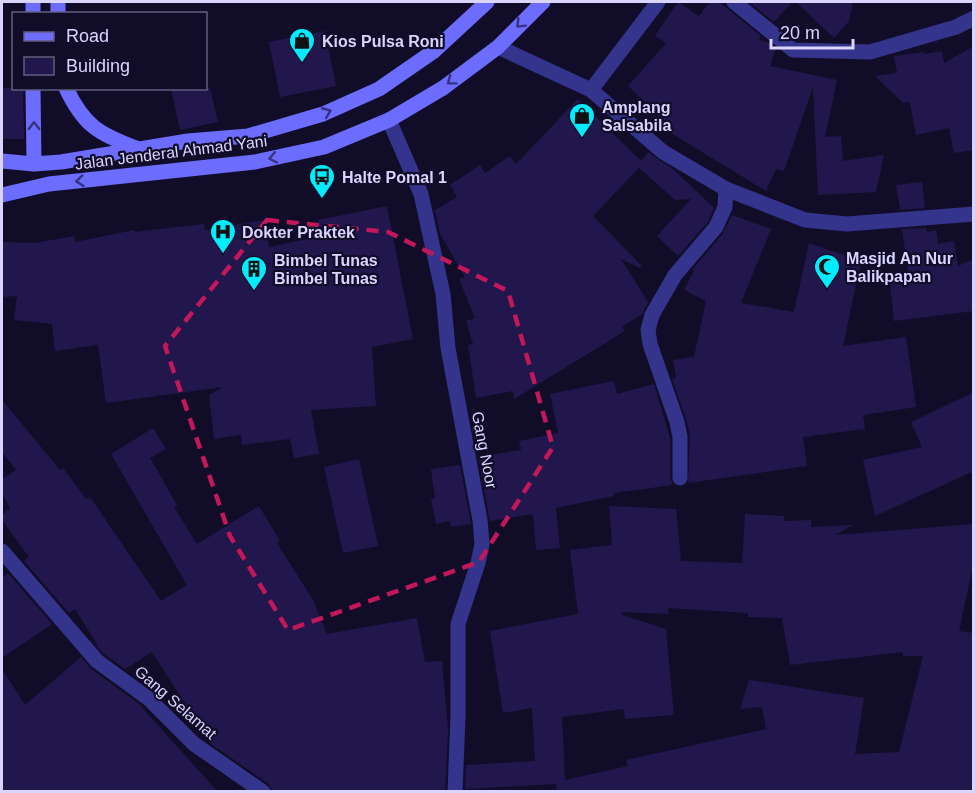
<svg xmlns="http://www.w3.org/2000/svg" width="975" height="793" font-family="Arial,sans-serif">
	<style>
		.building { fill: #21174c; fill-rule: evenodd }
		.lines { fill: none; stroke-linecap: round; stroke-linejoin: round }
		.minor { stroke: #35348c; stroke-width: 15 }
		.tertiary { stroke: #35348c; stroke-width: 15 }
		.secondary { stroke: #6c6cff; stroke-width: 15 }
		.oneway { stroke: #35337f }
		.marked { fill: none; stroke: #c2185b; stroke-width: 4.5; stroke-dasharray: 12 8; stroke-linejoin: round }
		.labels { text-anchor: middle; stroke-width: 4.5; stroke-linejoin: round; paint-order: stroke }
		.poi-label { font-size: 16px; font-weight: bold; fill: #d9d5ff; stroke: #110d29; text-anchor: start }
		.street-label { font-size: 16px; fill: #d9d5ff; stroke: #110d29 }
	</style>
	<rect width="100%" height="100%" fill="#110d29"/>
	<path class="building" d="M 678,2 L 699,16 L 710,2 L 719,2 L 761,36 L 758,39 L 769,43 L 776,49 L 770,66 L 837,80 L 825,137 L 841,136 L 843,161 L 884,155 L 876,192 L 818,195 L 813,87 L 784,171 L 776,169 L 766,191 L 666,130 L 670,126 L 628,86 L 666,43 L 655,36 Z
		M 749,2 L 792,2 L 774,22 Z
		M 796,2 L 853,2 L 849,21 L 834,38 Z
		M 325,31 L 336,86 L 280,97 L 269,42 Z
		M 974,46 L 974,150 L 954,153 L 949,128 L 916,135 L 910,102 L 903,103 L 875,76 L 897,73 L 894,56 L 924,52 L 924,54 L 942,51 L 944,63 Z
		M 2,88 L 23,88 L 24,139 L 2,139 Z
		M 171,88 L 210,88 L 218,122 L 180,130 Z
		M 578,99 L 641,161 L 648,152 L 674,170 L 714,208 L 708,222 L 678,256 L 657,236 L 691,199 L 675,200 L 639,168 L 593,216 L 642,266 L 640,268 L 621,259 L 648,302 L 642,314 L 622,327 L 625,331 L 514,399 L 513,391 L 476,398 L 468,345 L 473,344 L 466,321 L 475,318 L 459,279 L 465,277 L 440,234 L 435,210 L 457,197 L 450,185 L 480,165 L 485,173 L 510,156 L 516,164 Z
		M 922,182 L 925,208 L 900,210 L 896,185 Z
		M 387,206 L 413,339 L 372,347 L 376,406 L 311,410 L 319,454 L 294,458 L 290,439 L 242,445 L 241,435 L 214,439 L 209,395 L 223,387 L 106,403 L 98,345 L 55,351 L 52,324 L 14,320 L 17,296 L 2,297 L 2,242 L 35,243 L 74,236 L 75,242 L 134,230 L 134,232 L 204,224 L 205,230 L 264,220 L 269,247 L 321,236 L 318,220 Z
		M 732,215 L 771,229 L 741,303 L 794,312 L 809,243 L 861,261 L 843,346 L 906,337 L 916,407 L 863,415 L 865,429 L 803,437 L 807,466 L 688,483 L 690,435 L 686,419 L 672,379 L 676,378 L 673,360 L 694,357 L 706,301 L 684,290 L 694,271 L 692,270 L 723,233 Z
		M 926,228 L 927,232 L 936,230 L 938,244 L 954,241 L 958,266 L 974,259 L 974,311 L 894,321 L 889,274 L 908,272 L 902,229 Z
		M 614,381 L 617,394 L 654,384 L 670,438 L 670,478 L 673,485 L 614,493 L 614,496 L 556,508 L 560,548 L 536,550 L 533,514 L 490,521 L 478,457 L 521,450 L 519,441 L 558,433 L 550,394 Z
		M 974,392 L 974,471 L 875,516 L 863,460 L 922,447 L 911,422 Z
		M 2,400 L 60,470 L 63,468 L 86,499 L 90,497 L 161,601 L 187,585 L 111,454 L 153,428 L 166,449 L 150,458 L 177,505 L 174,507 L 197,544 L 259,506 L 280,541 L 277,543 L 313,600 L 327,634 L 417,618 L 425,662 L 442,661 L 448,730 L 445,792 L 273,792 L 269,784 L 211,744 L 152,652 L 125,669 L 104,654 L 96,645 L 97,644 L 75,609 L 69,613 L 24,561 L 29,557 L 2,520 L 2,515 L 10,508 L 2,493 L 2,479 L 16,470 L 2,452 Z
		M 359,459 L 378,546 L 343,553 L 324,467 Z
		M 460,465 L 471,524 L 451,527 L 450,521 L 436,524 L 431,499 L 435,498 L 431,469 Z
		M 609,506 L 676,509 L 681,561 L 742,563 L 745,514 L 784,516 L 784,521 L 811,520 L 811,527 L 853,525 L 835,535 L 974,524 L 974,561 L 959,631 L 974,633 L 974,792 L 557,792 L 556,784 L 465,789 L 466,765 L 535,761 L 532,708 L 503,713 L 490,631 L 578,614 L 570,550 L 612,545 ZM 668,608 L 748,613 L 748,617 L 782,618 L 790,665 L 903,652 L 903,656 L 923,656 L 899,752 L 855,754 L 864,698 L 749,680 L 740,709 L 762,707 L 766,729 L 626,760 L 628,766 L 565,780 L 562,717 L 624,709 L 625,719 L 674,715 L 666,629 L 622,615 L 622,612 L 669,614 Z
		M 8,573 L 52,624 L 2,658 L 2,578 Z
		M 81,657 L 91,669 L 138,703 L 218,792 L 2,792 L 2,669 L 25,705 Z"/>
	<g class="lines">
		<path class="minor" d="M 734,2 L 793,50 L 870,52 L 956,27 L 974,18
			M 591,90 L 658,2
			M 389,120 L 421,194 L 443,294 L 448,348 L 480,520 L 482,544 L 478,563 L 458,624 L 458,716 L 455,792
			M 680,478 L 680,437 L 677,422 L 650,344 L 648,330 L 652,315 L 675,275 L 716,227 L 725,207 L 726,189
			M 2,551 L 97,661 L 149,699 L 194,744 L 263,792"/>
		<path class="tertiary" d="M 498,47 L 591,90 L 663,152 L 726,189 L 805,220 L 847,224 L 974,214"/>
		<path class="secondary" d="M 33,2 L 33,14
			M 58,2 L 58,14
			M 33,88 L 34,164
			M 66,88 C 84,126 99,134 136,148
			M 2,161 L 34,164 L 61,162 L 188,141 L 248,136 L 323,114 L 379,89 L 434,51 L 487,2
			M 2,195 L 49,184 L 255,162 L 324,147 L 389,120 L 443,88 L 498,47 L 543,2"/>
	</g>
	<defs><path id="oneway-chevron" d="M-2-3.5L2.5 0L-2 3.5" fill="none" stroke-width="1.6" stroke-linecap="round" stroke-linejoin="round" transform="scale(1.5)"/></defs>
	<g class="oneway">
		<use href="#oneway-chevron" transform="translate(520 24) rotate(135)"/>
		<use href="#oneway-chevron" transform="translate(451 81) rotate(143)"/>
		<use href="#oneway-chevron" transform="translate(327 112) rotate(-22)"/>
		<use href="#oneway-chevron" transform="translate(34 126) rotate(-91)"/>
		<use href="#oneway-chevron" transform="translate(273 158) rotate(168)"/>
		<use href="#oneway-chevron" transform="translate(80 181) rotate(174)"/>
	</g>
	<path class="marked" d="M 267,220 L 388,232 L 508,291 L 553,447 L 479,562 L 288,630 L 230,536 L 165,346 Z"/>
	<defs>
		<symbol id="shop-pin" viewBox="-11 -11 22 30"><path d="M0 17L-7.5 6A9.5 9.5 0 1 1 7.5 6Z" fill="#01ecff" stroke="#110d29"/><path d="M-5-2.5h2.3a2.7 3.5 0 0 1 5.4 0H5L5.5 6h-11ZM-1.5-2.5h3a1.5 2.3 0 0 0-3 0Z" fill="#111"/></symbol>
		<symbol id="bus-pin" viewBox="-11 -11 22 30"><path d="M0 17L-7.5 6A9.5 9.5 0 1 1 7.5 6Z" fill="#01ecff" stroke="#110d29"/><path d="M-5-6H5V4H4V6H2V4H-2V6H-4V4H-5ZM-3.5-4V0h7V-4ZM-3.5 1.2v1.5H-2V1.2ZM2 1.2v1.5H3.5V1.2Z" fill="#111"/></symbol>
		<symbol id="hospital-pin" viewBox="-11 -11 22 30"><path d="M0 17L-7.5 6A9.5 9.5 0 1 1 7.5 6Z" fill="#01ecff" stroke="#110d29"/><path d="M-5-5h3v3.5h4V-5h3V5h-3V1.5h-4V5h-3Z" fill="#111"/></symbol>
		<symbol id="mosque-pin" viewBox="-11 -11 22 30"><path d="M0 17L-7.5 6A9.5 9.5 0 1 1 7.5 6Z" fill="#01ecff" stroke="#110d29"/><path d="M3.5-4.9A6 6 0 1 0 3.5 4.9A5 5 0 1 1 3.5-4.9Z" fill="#111"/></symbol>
		<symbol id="building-pin" viewBox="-11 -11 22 30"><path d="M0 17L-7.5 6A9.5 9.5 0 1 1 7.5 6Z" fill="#01ecff" stroke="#110d29"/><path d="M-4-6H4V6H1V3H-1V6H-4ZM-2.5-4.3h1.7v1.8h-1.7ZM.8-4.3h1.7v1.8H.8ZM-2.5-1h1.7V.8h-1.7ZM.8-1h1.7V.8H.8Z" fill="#111"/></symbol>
	</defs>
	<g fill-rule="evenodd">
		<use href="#shop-pin" x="287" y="26" width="30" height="40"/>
		<use href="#shop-pin" x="567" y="101" width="30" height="40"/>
		<use href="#bus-pin" x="307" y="162" width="30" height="40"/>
		<use href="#hospital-pin" x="208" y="217" width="30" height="40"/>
		<use href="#mosque-pin" x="812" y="252" width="30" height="40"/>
		<use href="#building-pin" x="239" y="254" width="30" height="40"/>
	</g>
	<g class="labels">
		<g class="poi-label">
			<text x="322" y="47">Kios Pulsa Roni</text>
			<text x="602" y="113">Amplang<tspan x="602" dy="18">Salsabila</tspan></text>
			<text x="342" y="183">Halte Pomal 1</text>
			<text x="242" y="238">Dokter Praktek</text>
			<text x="846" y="264">Masjid An Nur<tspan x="846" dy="18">Balikpapan</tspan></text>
			<text x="274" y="266">Bimbel Tunas<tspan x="274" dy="18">Bimbel Tunas</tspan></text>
		</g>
		<g class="street-label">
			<text transform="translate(171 152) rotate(-7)" y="6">Jalan Jenderal Ahmad Yani</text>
			<text transform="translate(485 450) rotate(79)" y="6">Gang Noor</text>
			<text transform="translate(176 702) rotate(41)" y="6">Gang Selamat</text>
		</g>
	</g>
	<rect width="975" height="793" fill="none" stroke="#d9d5ff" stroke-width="6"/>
	<rect x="12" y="12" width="195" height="78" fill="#110d29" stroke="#615d7f" stroke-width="1.5"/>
	<rect x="24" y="32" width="30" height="9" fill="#6c6cff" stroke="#615d7f" stroke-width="1.5"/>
	<text x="66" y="42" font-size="18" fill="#d9d5ff">Road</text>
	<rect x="24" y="57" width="30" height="18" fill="#21174c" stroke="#615d7f" stroke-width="1.5"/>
	<text x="66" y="72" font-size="18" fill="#d9d5ff">Building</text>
	<path d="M771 39v9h82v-9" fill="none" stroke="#d9d5ff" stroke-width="3"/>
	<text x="780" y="39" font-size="18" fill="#d9d5ff" stroke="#110d29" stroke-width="4.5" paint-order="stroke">20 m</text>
</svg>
